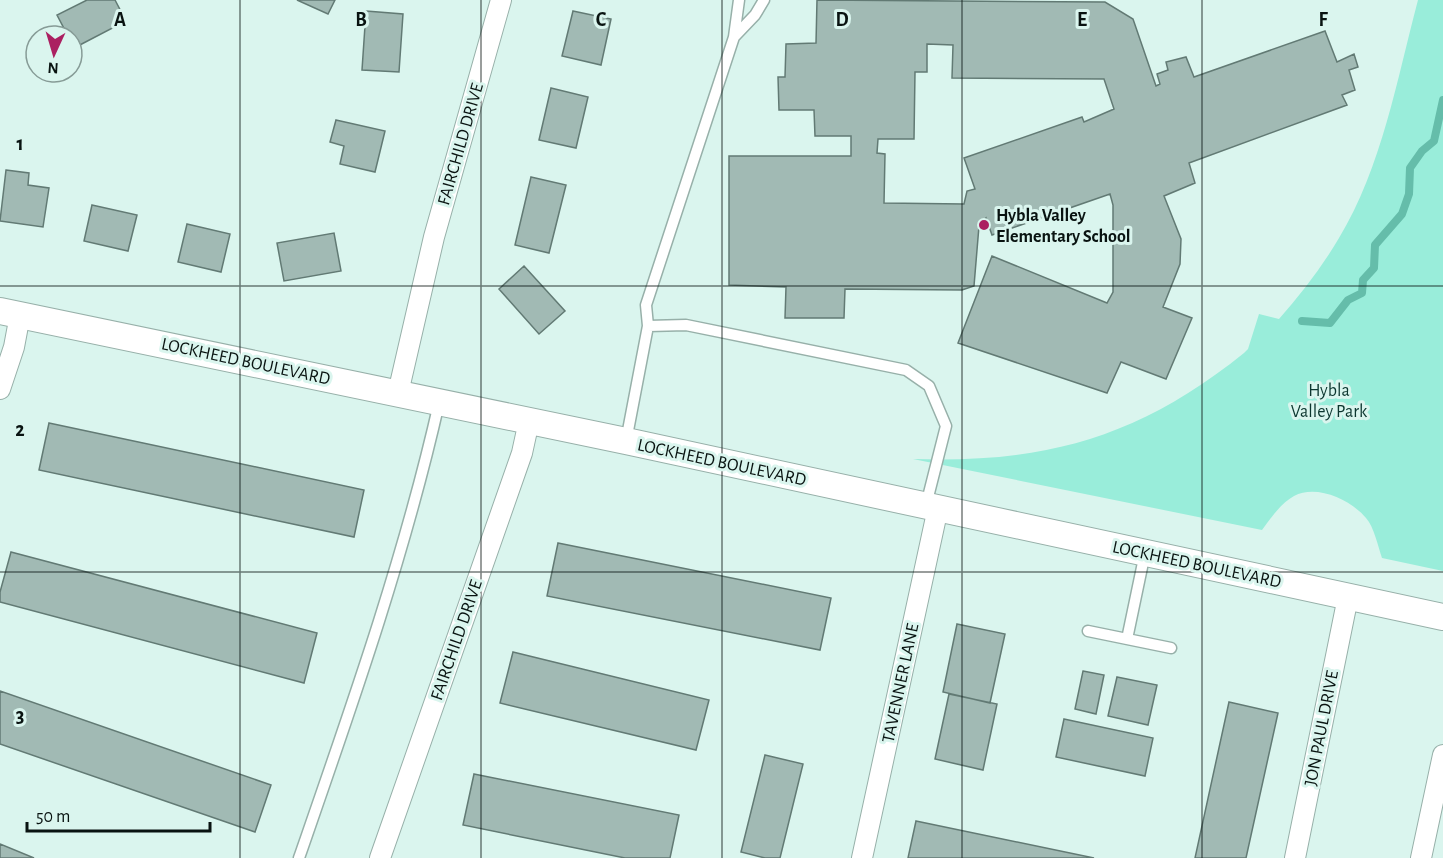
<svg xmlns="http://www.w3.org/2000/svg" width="1443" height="858" font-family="'Alegreya Sans',sans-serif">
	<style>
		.green { fill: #99edda }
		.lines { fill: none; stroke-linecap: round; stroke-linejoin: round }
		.stream { stroke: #65bdaa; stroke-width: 8 }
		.building { fill: #a1bab4; stroke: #627a74; stroke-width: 1.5; fill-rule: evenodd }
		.service-casing { stroke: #97b0a9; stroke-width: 13 }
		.minor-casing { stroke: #97b0a9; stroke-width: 22 }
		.tertiary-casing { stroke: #97b0a9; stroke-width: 28 }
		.service { stroke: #fff; stroke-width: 10 }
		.minor { stroke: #fff; stroke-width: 20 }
		.tertiary { stroke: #fff; stroke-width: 26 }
		.grid { fill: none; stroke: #091311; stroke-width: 1.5; stroke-opacity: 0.55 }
		.poi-dot { fill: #ab2061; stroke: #daf5ee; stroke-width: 2 }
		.labels { text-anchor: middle; stroke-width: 6; stroke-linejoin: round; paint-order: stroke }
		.street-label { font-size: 18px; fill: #091311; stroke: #daf5ee }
		.poi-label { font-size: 18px; font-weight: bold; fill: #091311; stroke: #daf5ee; text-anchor: start }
		.park-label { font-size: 18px; fill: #0c362f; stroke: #daf5ee }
		.grid-label { font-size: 20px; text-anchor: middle; font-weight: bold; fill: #091311; stroke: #daf5ee; stroke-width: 6; stroke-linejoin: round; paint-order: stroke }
	</style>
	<rect width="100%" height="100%" fill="#daf5ee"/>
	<path class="green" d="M 1418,0 L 1443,0 L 1443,571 L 1382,558 C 1378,546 1374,527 1366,518 C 1351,500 1317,484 1294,496 C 1280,504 1271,518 1262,530 L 913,459 C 1046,463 1138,438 1244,353 L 1248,349 L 1259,314 L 1279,319 C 1301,294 1322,267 1339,238 C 1382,167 1397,79 1418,0 Z"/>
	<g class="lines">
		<path class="stream" d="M 1302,321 L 1330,323 L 1348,300 L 1362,293 L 1363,280 L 1374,268 L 1375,245 L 1402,214 L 1409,194 L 1410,168 L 1422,151 L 1434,141 L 1443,100"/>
	</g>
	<path class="building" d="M 87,0 L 115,0 L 126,21 L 74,48 L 72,36 L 68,36 L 57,15 Z
		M 297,0 L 335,0 L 328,14 Z
		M 817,0 L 1105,2 L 1133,19 L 1156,86 L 1160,84 L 1157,74 L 1168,70 L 1166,62 L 1186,57 L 1194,77 L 1325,31 L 1337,62 L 1354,54 L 1358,67 L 1349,70 L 1355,90 L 1342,95 L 1347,105 L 1189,163 L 1195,183 L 1164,196 L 1181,239 L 1180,264 L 1163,307 L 1192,318 L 1166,379 L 1121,362 L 1107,393 L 958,343 L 992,256 L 1107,303 L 1113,292 L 1113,205 L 1110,194 L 992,235 L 986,218 L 979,226 L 974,286 L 962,290 L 845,289 L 844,318 L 785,318 L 786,287 L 729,285 L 729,156 L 851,156 L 851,136 L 815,136 L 814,110 L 779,110 L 778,77 L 785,77 L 786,44 L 816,43 ZM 927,44 L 953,45 L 952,78 L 1104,79 L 1114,109 L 1084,122 L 1082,117 L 964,158 L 975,189 L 967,191 L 964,204 L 884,203 L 885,154 L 877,153 L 878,139 L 914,139 L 915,72 L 927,72 Z
		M 366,11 L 403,14 L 399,72 L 362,70 Z
		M 573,11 L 611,19 L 601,65 L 562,56 Z
		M 551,88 L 588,97 L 576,148 L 539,140 Z
		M 336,120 L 385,131 L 375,172 L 340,164 L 344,146 L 330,142 Z
		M 6,170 L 29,173 L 28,185 L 49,188 L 43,227 L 0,221 Z
		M 531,177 L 566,185 L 549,253 L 515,245 Z
		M 92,205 L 137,215 L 128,251 L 84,241 Z
		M 187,224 L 230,234 L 221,272 L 178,262 Z
		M 334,233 L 341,271 L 284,281 L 277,243 Z
		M 524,266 L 565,311 L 539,334 L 499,289 Z
		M 49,423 L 364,490 L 354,537 L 39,470 Z
		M 558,543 L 831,598 L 820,650 L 547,596 Z
		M 11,552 L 317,633 L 304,683 L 0,602 L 0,592 Z
		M 957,624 L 1005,634 L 990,703 L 943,692 Z
		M 513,652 L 709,700 L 696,750 L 500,703 Z
		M 1083,671 L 1104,675 L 1096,714 L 1075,709 Z
		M 1117,677 L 1157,685 L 1148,725 L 1108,716 Z
		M 0,691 L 271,785 L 255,832 L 0,744 Z
		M 949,694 L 997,704 L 983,770 L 935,759 Z
		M 1229,702 L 1278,713 L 1246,858 L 1195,858 Z
		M 1064,719 L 1153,738 L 1145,776 L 1056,757 Z
		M 765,755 L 803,764 L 780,858 L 765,858 L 741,852 Z
		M 474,774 L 679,815 L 670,858 L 625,858 L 463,825 Z
		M 916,821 L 1094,858 L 908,858 Z
		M 0,844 L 34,858 L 0,858 Z"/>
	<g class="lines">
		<defs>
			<path id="service" d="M 734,37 L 755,15 L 764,0
				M 648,326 L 686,325 L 906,370 L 929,386 L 946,426 L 926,505
				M 626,441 L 648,326 L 646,305 L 734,37 L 739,0
				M 1088,631 L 1171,648
				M 1127,639 L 1145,553
				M 299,858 C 351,708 404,558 439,403"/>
			<path id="minor" d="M 0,389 L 14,347 L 20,315
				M 398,393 L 434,237 L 501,0
				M 380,858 L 522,453 L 529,421
				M 862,858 L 938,508
				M 1295,858 L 1348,597
				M 1421,858 L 1443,755"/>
			<path id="tertiary" d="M 0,311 L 626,441 L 1443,617"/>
		</defs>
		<use href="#service" class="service-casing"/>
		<use href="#minor" class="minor-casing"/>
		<use href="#tertiary" class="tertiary-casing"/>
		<use href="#service" class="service"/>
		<use href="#minor" class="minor"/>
		<use href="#tertiary" class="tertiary"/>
	</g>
	<path class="grid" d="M 240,0 L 240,858M 481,0 L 481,858M 722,0 L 722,858M 962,0 L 962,858M 1202,0 L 1202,858M 0,286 L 1443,286M 0,572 L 1443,572"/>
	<circle class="poi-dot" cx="984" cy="225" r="6"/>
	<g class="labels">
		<g class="street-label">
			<text transform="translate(460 144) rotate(-74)" y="6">FAIRCHILD DRIVE</text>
			<text transform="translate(246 361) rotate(12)" y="6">LOCKHEED BOULEVARD</text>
			<text transform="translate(722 462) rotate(12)" y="6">LOCKHEED BOULEVARD</text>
			<text transform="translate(1197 564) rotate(12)" y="6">LOCKHEED BOULEVARD</text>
			<text transform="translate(456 640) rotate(-71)" y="6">FAIRCHILD DRIVE</text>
			<text transform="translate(900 683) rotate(-78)" y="6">TAVENNER LANE</text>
			<text transform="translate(1321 728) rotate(-79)" y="6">JON PAUL DRIVE</text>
		</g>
		<g class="poi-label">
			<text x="996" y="221">Hybla Valley<tspan x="996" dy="21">Elementary School</tspan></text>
		</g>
		<g class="park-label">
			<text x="1329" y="396">Hybla<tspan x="1329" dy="21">Valley Park</tspan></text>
		</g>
	</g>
	<g class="grid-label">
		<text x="120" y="26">A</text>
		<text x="361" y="26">B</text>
		<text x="601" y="26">C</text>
		<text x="842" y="26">D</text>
		<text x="1082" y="26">E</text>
		<text x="1323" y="26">F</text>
		<text x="20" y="150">1</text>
		<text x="20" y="436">2</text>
		<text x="20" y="722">3</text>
	</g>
	<g transform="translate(54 54) rotate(184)"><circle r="28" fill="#daf5ee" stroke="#869b96" stroke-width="1.5"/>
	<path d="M0-4.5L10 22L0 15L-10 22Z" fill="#ab2061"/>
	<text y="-9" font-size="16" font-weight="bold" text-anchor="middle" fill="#091311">N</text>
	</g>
	<path d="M27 822v9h183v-9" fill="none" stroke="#091311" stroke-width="3"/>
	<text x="36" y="822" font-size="18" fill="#091311" stroke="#daf5ee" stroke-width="4.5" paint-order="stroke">50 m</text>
</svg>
